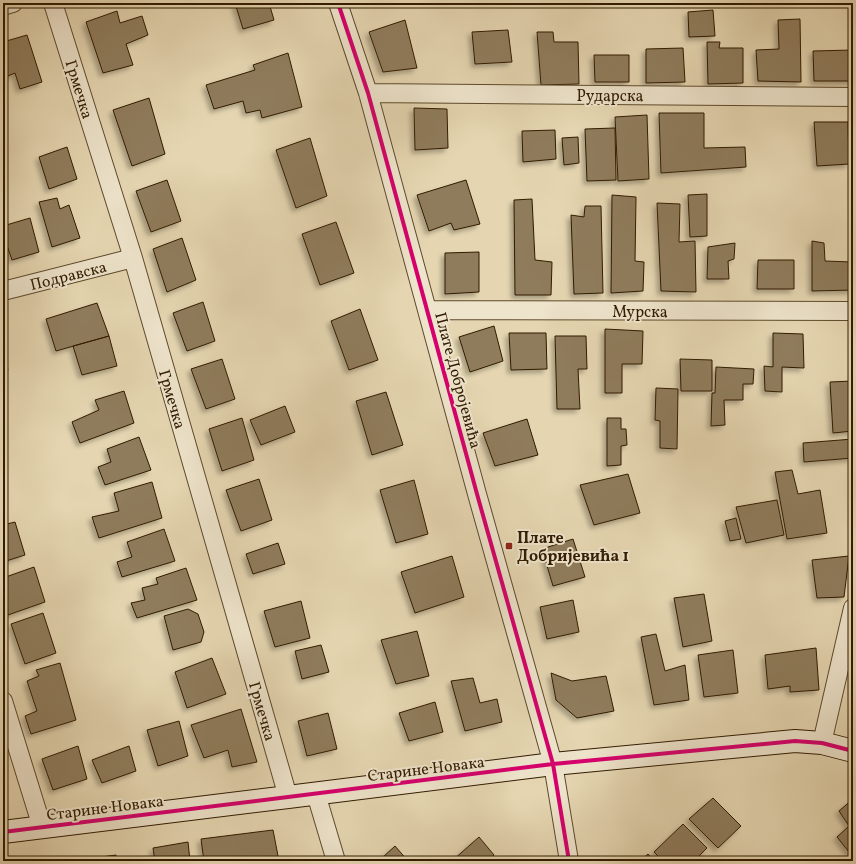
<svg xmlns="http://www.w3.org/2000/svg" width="856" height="864" font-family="Vollkorn,serif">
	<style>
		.building { fill: #8f7c5c; stroke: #311b00; filter: url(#shadow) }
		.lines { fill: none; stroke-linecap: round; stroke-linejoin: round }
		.street-casing { stroke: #5e4a2c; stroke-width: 20 }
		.secondary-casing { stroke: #311b00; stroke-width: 24 }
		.street { stroke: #eee4cc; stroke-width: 18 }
		.secondary { stroke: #eee4cc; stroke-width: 22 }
		.cycleway-casing { stroke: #eee4cc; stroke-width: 6 }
		.cycleway { stroke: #d6006c; stroke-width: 4 }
		.poi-dot { fill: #8f2418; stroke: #eee4cc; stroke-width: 1.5 }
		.labels { text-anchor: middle; stroke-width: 4; stroke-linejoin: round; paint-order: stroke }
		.street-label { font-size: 16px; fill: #311b00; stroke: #eee4cc }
		.poi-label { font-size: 16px; font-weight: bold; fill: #311b00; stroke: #eee4cc; text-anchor: start }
	</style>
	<defs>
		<filter id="shadow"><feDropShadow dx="-3.5" dy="3.5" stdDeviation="2" flood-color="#0004"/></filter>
	</defs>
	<rect width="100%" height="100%" fill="#e5d6b1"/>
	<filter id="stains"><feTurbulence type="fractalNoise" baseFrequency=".005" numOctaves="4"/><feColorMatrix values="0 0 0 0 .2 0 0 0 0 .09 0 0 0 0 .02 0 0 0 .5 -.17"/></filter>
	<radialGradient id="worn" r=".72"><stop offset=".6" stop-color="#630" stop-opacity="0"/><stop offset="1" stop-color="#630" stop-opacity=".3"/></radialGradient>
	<path class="building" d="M 235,3 L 269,3 L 274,20 L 243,29 Z
		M 713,10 L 715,36 L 689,37 L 688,12 Z
		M 117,11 L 120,23 L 142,16 L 148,35 L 126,44 L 133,65 L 103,73 L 86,22 Z
		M 800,19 L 801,82 L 758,81 L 756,50 L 779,49 L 778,20 Z
		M 405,20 L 417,68 L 383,72 L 369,32 Z
		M 508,30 L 512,62 L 475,64 L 472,32 Z
		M 537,32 L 553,32 L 554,42 L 578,42 L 579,84 L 541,85 Z
		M 27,35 L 42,82 L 20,89 L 15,73 L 3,78 L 3,42 Z
		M 707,42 L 720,42 L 719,48 L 743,48 L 743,83 L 708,84 Z
		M 683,48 L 685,82 L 646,83 L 646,49 Z
		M 853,50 L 853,81 L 814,81 L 813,51 Z
		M 288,53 L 302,107 L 262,118 L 260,110 L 246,113 L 243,101 L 214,109 L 206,85 L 255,70 L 253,65 Z
		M 594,55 L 629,55 L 629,82 L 595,82 Z
		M 149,98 L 165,154 L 132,166 L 113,110 Z
		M 414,108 L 447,109 L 448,148 L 415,150 Z
		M 659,113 L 704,113 L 704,148 L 745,147 L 746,167 L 661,173 Z
		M 647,115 L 649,179 L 618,181 L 615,117 Z
		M 814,122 L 848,122 L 849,164 L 817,166 Z
		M 615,128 L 616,180 L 587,181 L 585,129 Z
		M 555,130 L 556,159 L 523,162 L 522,131 Z
		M 578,137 L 579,163 L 564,165 L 562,138 Z
		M 310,138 L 327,196 L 296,208 L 276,150 Z
		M 67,147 L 77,179 L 49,189 L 39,157 Z
		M 167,180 L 181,221 L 151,232 L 136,191 Z
		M 466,180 L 480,224 L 454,230 L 451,223 L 429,231 L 417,195 Z
		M 707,194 L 707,236 L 690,237 L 688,195 Z
		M 612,195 L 636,197 L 635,261 L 644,262 L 643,291 L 611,293 Z
		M 57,198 L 60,209 L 69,205 L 80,238 L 52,247 L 39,202 Z
		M 532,199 L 535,260 L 552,262 L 551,295 L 515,295 L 514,200 Z
		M 657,203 L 680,204 L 679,242 L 695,241 L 696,292 L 661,291 Z
		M 585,206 L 601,206 L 603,293 L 574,294 L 571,215 L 584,217 Z
		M 30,218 L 39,252 L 12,260 L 3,234 L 3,226 Z
		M 336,222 L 354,273 L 320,285 L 302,234 Z
		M 182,238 L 196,280 L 167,292 L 153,249 Z
		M 812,241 L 824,243 L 825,261 L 851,262 L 853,290 L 812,291 Z
		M 735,243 L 734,259 L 728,261 L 729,279 L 707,279 L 708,247 Z
		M 479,252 L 479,292 L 445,294 L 445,253 Z
		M 758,260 L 794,260 L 794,289 L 757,289 Z
		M 203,302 L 215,341 L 187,351 L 173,313 Z
		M 97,303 L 109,336 L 56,351 L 46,319 Z
		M 360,309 L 378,360 L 349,370 L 331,321 Z
		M 494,326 L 503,361 L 470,372 L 459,337 Z
		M 605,329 L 643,331 L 642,364 L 622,364 L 622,393 L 605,393 Z
		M 509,333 L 546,333 L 547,369 L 511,370 Z
		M 773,333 L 803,334 L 804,368 L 782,367 L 782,392 L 765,391 L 764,366 L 773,367 Z
		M 109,336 L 117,366 L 82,375 L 73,346 Z
		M 555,336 L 586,336 L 587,369 L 578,369 L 580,409 L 557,409 Z
		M 3,354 L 8,370 L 3,372 Z
		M 222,359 L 235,399 L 206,409 L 191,369 Z
		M 680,359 L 712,360 L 712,391 L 681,391 Z
		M 716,367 L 754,369 L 753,384 L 743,384 L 743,400 L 724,400 L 725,425 L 711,426 L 712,393 L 715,393 Z
		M 853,381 L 853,431 L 833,433 L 830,382 Z
		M 656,388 L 678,389 L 677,449 L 660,448 L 660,421 L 655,420 Z
		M 124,391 L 134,423 L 80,443 L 72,422 L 99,410 L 95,400 Z
		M 386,392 L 403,445 L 372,455 L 356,401 Z
		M 285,406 L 295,432 L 261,445 L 250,420 Z
		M 242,418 L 254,460 L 222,471 L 209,429 Z
		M 607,418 L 621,418 L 621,429 L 626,429 L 627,445 L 621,446 L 621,465 L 607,466 Z
		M 527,419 L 538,455 L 495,466 L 483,433 Z
		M 139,437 L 151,470 L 105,485 L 98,467 L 111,462 L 107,449 Z
		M 853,439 L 853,458 L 804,462 L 803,443 Z
		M 792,470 L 798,494 L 820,490 L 827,533 L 787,539 L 775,472 Z
		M 628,474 L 640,513 L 594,525 L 580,485 Z
		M 259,479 L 272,520 L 241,531 L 226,490 Z
		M 414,480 L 428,534 L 396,543 L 380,490 Z
		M 152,482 L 162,518 L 99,538 L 92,517 L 119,511 L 114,493 Z
		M 777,500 L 784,535 L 746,543 L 736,507 Z
		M 736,518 L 741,539 L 730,541 L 725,521 Z
		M 15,522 L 25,555 L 3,562 L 3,525 Z
		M 164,529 L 175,561 L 122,577 L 117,562 L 132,557 L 127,542 Z
		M 573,539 L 585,577 L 553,586 L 542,549 Z
		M 278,543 L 285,564 L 253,574 L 246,554 Z
		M 452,556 L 464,597 L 415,613 L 401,572 Z
		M 849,556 L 844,597 L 817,598 L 812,560 Z
		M 34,567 L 45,602 L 5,616 L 3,609 L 3,578 Z
		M 186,568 L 197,600 L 137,618 L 131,603 L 145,600 L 142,588 L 158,584 L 156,578 Z
		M 704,594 L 712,641 L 683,647 L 674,598 Z
		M 573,600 L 579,632 L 547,639 L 540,607 Z
		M 301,601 L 310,638 L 275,647 L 264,611 Z
		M 188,609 L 198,614 L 204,632 L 201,642 L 173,650 L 164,616 Z
		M 43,613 L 56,653 L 25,664 L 11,624 Z
		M 417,631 L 429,676 L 396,684 L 381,640 Z
		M 656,634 L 665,671 L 685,665 L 689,700 L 654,705 L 641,637 Z
		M 321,645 L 329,672 L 302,679 L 295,651 Z
		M 816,648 L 819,690 L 790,692 L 790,686 L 768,689 L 765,655 Z
		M 733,650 L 738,693 L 704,697 L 698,655 Z
		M 212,658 L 226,694 L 187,708 L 175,672 Z
		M 60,663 L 76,720 L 31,734 L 25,716 L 37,711 L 27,681 L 39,676 L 36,670 Z
		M 551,673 L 572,681 L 606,676 L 614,711 L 577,718 L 556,700 Z
		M 473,678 L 480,703 L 497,699 L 502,722 L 465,731 L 451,681 Z
		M 435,702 L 443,732 L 409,741 L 399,713 Z
		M 241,709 L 257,762 L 232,767 L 228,750 L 204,758 L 191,725 Z
		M 328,713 L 337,749 L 307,756 L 298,721 Z
		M 179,721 L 188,756 L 158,766 L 147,730 Z
		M 78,746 L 87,779 L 53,790 L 42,759 Z
		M 129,746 L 136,771 L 102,783 L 92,760 Z
		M 713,798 L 741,826 L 718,848 L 689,819 Z
		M 853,799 L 853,857 L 837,837 L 849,826 L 839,811 Z
		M 683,824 L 707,848 L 694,861 L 663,861 L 654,852 Z
		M 273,830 L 279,861 L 204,861 L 201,839 Z
		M 479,837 L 494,855 L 488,861 L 452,861 Z
		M 188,842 L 190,861 L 155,861 L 153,848 Z
		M 395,846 L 408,861 L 384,861 L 382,858 Z
		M 648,854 L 655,861 L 640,861 Z
		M 116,855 L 116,861 L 79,861 L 79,860 Z"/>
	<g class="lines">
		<defs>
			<path id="street" d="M 53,3 L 133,258 L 288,797
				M 338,3 L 368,93 L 477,494 L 553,764 L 569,861
				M 3,6 L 13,3
				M 368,93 L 853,97
				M 3,291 L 133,258
				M 427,310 L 853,311
				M 3,701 L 42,827
				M 822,743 L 853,608
				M 316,794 L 336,861"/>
			<path id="secondary" d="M 3,832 L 288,797 L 553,764 L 795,741 L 822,743 L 853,751"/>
		</defs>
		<use href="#street" class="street-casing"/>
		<use href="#secondary" class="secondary-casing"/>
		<use href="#street" class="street"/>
		<use href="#secondary" class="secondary"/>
		<defs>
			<path id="cycleway" d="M 338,3 L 368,93 L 477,494 L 553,764 L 569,861
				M 3,832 L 288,797 L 553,764 L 795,741 L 822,743 L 853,751"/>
		</defs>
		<use href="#cycleway" class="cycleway-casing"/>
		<use href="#cycleway" class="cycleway"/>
	</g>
	<rect class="poi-dot" x="505" y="542" width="8" height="8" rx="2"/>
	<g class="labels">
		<g class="street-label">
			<text transform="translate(80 89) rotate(73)" y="6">Грмечка</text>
			<text x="610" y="101">Рударска</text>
			<text transform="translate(68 275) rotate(-14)" y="6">Подравска</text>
			<text x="640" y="317">Мурска</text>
			<text transform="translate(459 380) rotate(75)" y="6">Плате Добројевића</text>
			<text transform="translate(173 399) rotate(74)" y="6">Грмечка</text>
			<text transform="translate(263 711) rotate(74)" y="6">Грмечка</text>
			<text transform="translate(426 768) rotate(-7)" y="6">Старине Новака</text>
			<text transform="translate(105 807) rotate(-7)" y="6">Старине Новака</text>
		</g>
		<g class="poi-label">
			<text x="517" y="543">Плате<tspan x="517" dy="18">Добријевића 1</tspan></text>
		</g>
	</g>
	<rect width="856" height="864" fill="none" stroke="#e5d6b1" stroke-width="16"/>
	<rect x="4" y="4" width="848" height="856" fill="none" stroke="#311b00" stroke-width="2"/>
	<rect x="8" y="8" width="840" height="848" fill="none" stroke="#311b00"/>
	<rect width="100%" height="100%" filter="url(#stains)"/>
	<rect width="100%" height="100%" fill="url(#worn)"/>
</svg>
